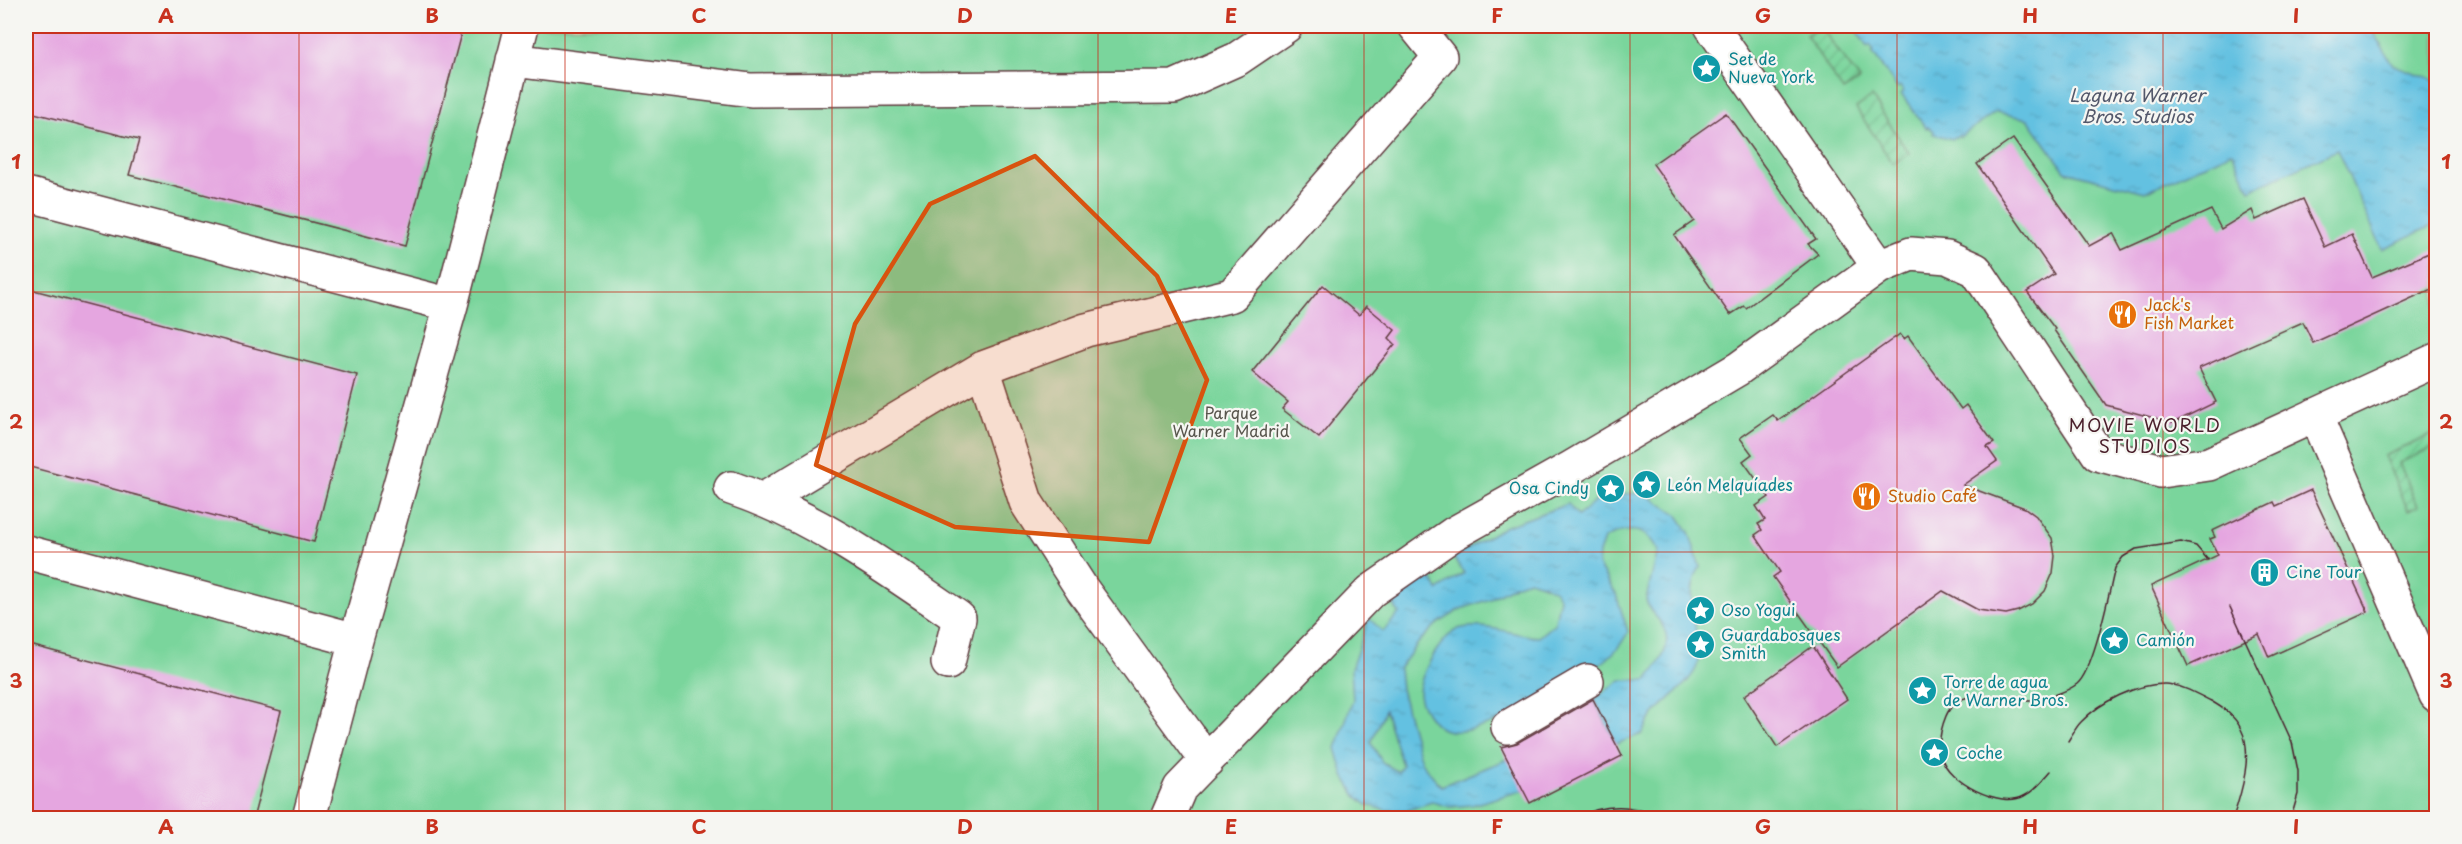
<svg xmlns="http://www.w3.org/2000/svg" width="2462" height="844" font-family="'Playpen Sans',sans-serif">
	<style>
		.park { fill: #7ad59c; stroke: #627a64; stroke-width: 1.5 }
		.garden { fill: url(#garden-furrows); stroke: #627a64; stroke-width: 1.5 }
		.water { fill: url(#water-ripples); stroke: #567086; stroke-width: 1.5; fill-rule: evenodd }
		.building { fill: #e5a6e0 }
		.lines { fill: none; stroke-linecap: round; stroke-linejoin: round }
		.minor-casing { stroke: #623c40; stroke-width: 36 }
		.minor { stroke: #fff; stroke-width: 33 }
		.tram { stroke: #4a1f2b; stroke-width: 1.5 }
		.marked { fill: #d8530f; fill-opacity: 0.2; stroke: #d8530f; stroke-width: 4.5; stroke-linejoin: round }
		.grid { fill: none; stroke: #c8321e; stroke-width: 1.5; stroke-opacity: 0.55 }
		.labels { text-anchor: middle; stroke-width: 4.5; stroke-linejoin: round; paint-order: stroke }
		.culture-label { font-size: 16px; fill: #0d838f; stroke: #f6f6f2; text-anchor: start }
		.food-label { font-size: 16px; fill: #c56008; stroke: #f6f6f2; text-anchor: start }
		.park-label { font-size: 16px; fill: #58564d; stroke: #f6f6f2 }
		.water-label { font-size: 18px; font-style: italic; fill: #53586b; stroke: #f6f6f2 }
		.neighbourhood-label { font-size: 18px; letter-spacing: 1.5px; fill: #4a1f2b; stroke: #f6f6f2 }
		.neatline { fill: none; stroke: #c8321e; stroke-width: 2 }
		.grid-label { font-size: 20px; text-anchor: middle; font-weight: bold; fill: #c8321e }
	</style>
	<defs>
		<pattern id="garden-furrows" width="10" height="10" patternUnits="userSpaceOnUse" patternTransform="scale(1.5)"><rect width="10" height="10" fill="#7ad59c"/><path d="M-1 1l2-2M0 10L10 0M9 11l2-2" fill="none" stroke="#6bb687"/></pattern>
		<pattern id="water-ripples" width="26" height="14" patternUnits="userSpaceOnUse" patternTransform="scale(1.5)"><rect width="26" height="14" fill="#63c1e1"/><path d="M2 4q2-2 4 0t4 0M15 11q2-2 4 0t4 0" fill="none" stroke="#57a5c1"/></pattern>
	</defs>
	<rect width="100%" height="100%" fill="#f6f6f2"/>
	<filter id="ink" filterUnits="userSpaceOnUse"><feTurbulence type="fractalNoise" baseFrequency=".0167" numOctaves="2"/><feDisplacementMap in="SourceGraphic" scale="12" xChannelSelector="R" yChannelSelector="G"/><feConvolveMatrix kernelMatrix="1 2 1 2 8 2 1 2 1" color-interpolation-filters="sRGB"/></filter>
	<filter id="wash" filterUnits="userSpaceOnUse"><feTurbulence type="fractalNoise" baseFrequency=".008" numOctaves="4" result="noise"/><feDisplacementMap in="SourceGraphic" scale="24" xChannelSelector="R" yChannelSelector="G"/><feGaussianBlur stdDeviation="1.35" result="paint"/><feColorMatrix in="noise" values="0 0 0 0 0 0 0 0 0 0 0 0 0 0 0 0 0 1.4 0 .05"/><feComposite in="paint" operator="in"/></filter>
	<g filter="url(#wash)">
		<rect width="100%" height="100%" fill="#ecddb9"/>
		<path class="park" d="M 26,26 L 2436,26 L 2436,818 L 26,818 Z"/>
		<path class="garden" d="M 1820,26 L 1860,80 L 1843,91 L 1806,35 Z
			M 1872,97 L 1909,153 L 1893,164 L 1856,108 Z
			M 2436,433 L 2436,446 L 2399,463 L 2418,506 L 2408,510 L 2384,456 Z"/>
		<path class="water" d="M 1853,26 L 2369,26 L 2393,65 L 2430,78 L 2436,83 L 2436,224 L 2382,249 L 2337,150 L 2250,190 L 2232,152 L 2145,192 L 2065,171 L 2028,119 L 1996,112 L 1960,137 L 1959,135 L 1952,139 L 1933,134 L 1934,131 L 1928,127 L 1926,128 L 1901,94 L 1903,92 L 1900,86 L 1897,88 L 1872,52 L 1874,51 L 1870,45 L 1867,47 Z
			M 1644,493 L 1677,514 L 1689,532 L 1700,567 C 1681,600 1701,627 1698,662 C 1696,679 1665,701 1654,714 C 1649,720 1646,728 1642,734 L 1616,744 L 1594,699 L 1621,680 L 1647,680 C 1661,662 1677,641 1658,619 C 1652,612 1648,609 1646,599 L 1658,551 C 1645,525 1627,527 1604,539 L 1599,553 L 1598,565 L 1616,594 L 1628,632 C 1621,646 1611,657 1598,666 C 1571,685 1472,746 1441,728 C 1431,722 1420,706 1419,694 C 1418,676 1443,632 1462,628 C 1489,623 1512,635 1538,637 L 1555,623 L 1560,598 L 1554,590 L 1542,584 L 1529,580 L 1515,585 L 1490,599 L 1461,609 L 1437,624 L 1419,642 L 1399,669 L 1401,689 L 1421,762 L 1441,786 L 1508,759 L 1524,790 L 1472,805 L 1450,807 L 1432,802 L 1408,810 L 1386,810 L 1367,805 L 1356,796 L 1344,776 L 1336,748 L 1353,700 L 1351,669 L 1369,618 L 1383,632 L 1399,613 L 1389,597 L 1430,574 L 1438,590 L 1464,573 L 1453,557 L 1504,527 L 1568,504 L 1578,516 L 1603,495 ZM 1385,710 L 1402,765 L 1398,772 L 1382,762 L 1371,743 Z"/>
		<g id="blocks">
			<path class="building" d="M 26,26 L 463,26 L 405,246 L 129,175 L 139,140 L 26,111 Z
				M 1726,113 L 1816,239 L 1808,244 L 1818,254 L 1746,308 L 1744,306 L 1730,315 L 1674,235 L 1694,221 L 1653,164 Z
				M 2013,139 L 2089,246 L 2113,233 L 2122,250 L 2211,210 L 2221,229 L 2252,210 L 2256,220 L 2303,199 L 2325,247 L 2352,234 L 2372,277 L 2436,250 L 2436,287 L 2313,343 L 2303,322 L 2199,368 L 2216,402 L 2173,423 L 2106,405 L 2054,330 L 2055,329 L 2027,292 L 2054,274 L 1977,164 Z
				M 1323,285 L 1359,315 L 1366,306 L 1395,330 L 1389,338 L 1395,344 L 1319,438 L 1282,409 L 1288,402 L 1252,372 Z
				M 26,288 L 357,375 L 314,542 L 26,466 Z
				M 1900,334 L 1904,339 L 1908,336 L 1961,409 L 1966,405 L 1994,443 L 1987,447 L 1997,461 L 1963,485 L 2025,508 L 2036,516 L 2052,538 L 2055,556 L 2053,573 L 2045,591 L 2032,604 L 2018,611 L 2006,614 L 1978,610 L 1943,591 L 1837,667 L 1773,577 L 1780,572 L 1755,535 L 1762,530 L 1758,524 L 1765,520 L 1756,506 L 1769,497 L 1743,461 L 1752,454 L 1740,438 L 1773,415 L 1778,421 Z
				M 2311,490 L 2368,612 L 2269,657 L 2259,634 L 2188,666 L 2151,586 L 2218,555 L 2210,539 L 2215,537 L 2212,531 L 2274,502 L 2276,506 Z
				M 26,644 L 281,711 L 253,819 L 26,819 Z
				M 1813,646 L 1847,699 L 1777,747 L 1744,696 Z
				M 1593,699 L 1622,756 L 1530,803 L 1501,747 L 1517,743 Z"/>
		</g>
	</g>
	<g filter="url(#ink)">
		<use href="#blocks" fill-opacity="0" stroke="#623c40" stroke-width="1.5"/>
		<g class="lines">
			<defs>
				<path id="minor" d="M 1711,26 L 1879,267
					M 513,60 L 751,90 L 1174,87 L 1237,59 L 1286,26
					M 26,194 L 451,305
					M 983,368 L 1026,502 L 1082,589 L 1207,761
					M 2315,415 L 2436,695
					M 731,488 C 814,516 888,569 959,618 L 948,663
					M 764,499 L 983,368 L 1086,330 L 1232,295 L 1440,57 L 1415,26
					M 26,552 L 356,640
					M 1508,727 L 1587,681
					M 309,818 L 356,640 L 451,305 L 522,26
					M 1167,818 L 1180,788 L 1371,591 L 1453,534 L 1569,469 L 1738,369 L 1879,267 L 1911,254 L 1947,257 L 1976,270 L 2098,454 L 2161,471 L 2209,464 L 2436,360"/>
			</defs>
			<use href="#minor" class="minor-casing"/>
			<use href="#minor" class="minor"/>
			<path class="tram" d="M 2230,607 L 2292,742 L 2298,771 L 2298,794 L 2291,818
				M 2068,741 C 2072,735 2076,727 2081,722 C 2100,702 2136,684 2164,684 C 2180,684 2197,694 2211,701 C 2223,708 2235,716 2241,729 C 2254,753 2241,794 2233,818
				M 2051,771 C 2043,780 2035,791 2024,796 C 2001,809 1947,782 1941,756 C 1938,743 1941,728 1946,716 C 1961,681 2008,702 2034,700 C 2046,699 2068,691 2077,684 C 2094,670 2109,592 2115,568 L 2123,557 L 2136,549 L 2181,542 L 2196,546 L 2208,560
				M 1577,818 C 1613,797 1642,810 1679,818"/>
		</g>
	</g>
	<path class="marked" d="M 1035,156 L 1157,276 L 1207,380 L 1149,542 L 955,527 L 816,465 L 855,324 L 930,204 Z"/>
	<path class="grid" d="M 299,26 L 299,818M 565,26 L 565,818M 832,26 L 832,818M 1098,26 L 1098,818M 1364,26 L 1364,818M 1630,26 L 1630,818M 1897,26 L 1897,818M 2163,26 L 2163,818M 26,292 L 2436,292M 26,552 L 2436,552"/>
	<defs>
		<symbol id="sight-disc" viewBox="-11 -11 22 22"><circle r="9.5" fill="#0f9aa8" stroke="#f6f6f2"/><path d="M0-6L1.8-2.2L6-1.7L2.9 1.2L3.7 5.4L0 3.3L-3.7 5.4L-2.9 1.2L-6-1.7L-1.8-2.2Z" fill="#fff"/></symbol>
		<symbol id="restaurant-disc" viewBox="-11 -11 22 22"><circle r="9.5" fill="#e8710a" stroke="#f6f6f2"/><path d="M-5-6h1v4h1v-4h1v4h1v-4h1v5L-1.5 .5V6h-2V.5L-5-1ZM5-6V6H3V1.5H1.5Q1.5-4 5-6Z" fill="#fff"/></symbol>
		<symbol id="building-disc" viewBox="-11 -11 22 22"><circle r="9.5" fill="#0f9aa8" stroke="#f6f6f2"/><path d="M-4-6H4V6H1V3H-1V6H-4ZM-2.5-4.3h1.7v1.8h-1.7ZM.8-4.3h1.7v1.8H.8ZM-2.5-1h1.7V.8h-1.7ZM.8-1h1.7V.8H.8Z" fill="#fff"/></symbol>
	</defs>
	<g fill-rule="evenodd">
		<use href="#sight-disc" x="1690" y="52" width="33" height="33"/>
		<use href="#restaurant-disc" x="2106" y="298" width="33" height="33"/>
		<use href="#sight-disc" x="1630" y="468" width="33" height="33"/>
		<use href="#sight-disc" x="1594" y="472" width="33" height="33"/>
		<use href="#restaurant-disc" x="1850" y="480" width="33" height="33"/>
		<use href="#building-disc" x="2248" y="556" width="33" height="33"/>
		<use href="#sight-disc" x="1684" y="594" width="33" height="33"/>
		<use href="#sight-disc" x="2098" y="624" width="33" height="33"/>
		<use href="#sight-disc" x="1684" y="628" width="33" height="33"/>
		<use href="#sight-disc" x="1906" y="674" width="33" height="33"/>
		<use href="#sight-disc" x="1918" y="736" width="33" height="33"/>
	</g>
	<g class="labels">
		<g class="culture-label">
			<text x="1728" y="65">Set de<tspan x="1728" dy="18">Nueva York</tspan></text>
			<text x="1667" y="491">León Melquíades</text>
			<text x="1589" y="494" text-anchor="end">Osa Cindy</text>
			<text x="2286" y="578">Cine Tour</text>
			<text x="1721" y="616">Oso Yogui</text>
			<text x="1721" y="641">Guardabosques<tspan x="1721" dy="18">Smith</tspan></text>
			<text x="2136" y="646">Camión</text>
			<text x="1943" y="688">Torre de agua<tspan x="1943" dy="18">de Warner Bros.</tspan></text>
			<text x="1956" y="759">Coche</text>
		</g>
		<g class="food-label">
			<text x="2144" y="311">Jack's<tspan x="2144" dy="18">Fish Market</tspan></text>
			<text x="1888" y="502">Studio Café</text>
		</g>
		<g class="park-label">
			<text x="1231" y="419">Parque<tspan x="1231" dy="18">Warner Madrid</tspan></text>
		</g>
		<g class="water-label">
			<text x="2137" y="102">Laguna Warner<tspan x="2137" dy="21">Bros. Studios</tspan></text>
		</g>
		<g class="neighbourhood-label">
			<text x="2145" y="432">MOVIE WORLD<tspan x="2145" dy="21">STUDIOS</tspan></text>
		</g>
	</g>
	<rect width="2462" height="844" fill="none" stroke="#f6f6f2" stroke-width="66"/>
	<rect x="33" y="33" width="2396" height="778" class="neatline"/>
	<g class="grid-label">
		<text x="166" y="23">A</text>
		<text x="432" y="23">B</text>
		<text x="699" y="23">C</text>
		<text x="965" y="23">D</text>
		<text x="1231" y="23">E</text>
		<text x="1497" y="23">F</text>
		<text x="1763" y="23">G</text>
		<text x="2030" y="23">H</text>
		<text x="2296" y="23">I</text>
		<text x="16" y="169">1</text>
		<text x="2446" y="169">1</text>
		<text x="16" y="429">2</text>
		<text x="2446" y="429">2</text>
		<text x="16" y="688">3</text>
		<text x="2446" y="688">3</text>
		<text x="166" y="834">A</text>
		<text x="432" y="834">B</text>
		<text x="699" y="834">C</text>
		<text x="965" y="834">D</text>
		<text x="1231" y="834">E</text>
		<text x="1497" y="834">F</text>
		<text x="1763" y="834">G</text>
		<text x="2030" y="834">H</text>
		<text x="2296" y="834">I</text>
	</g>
</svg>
